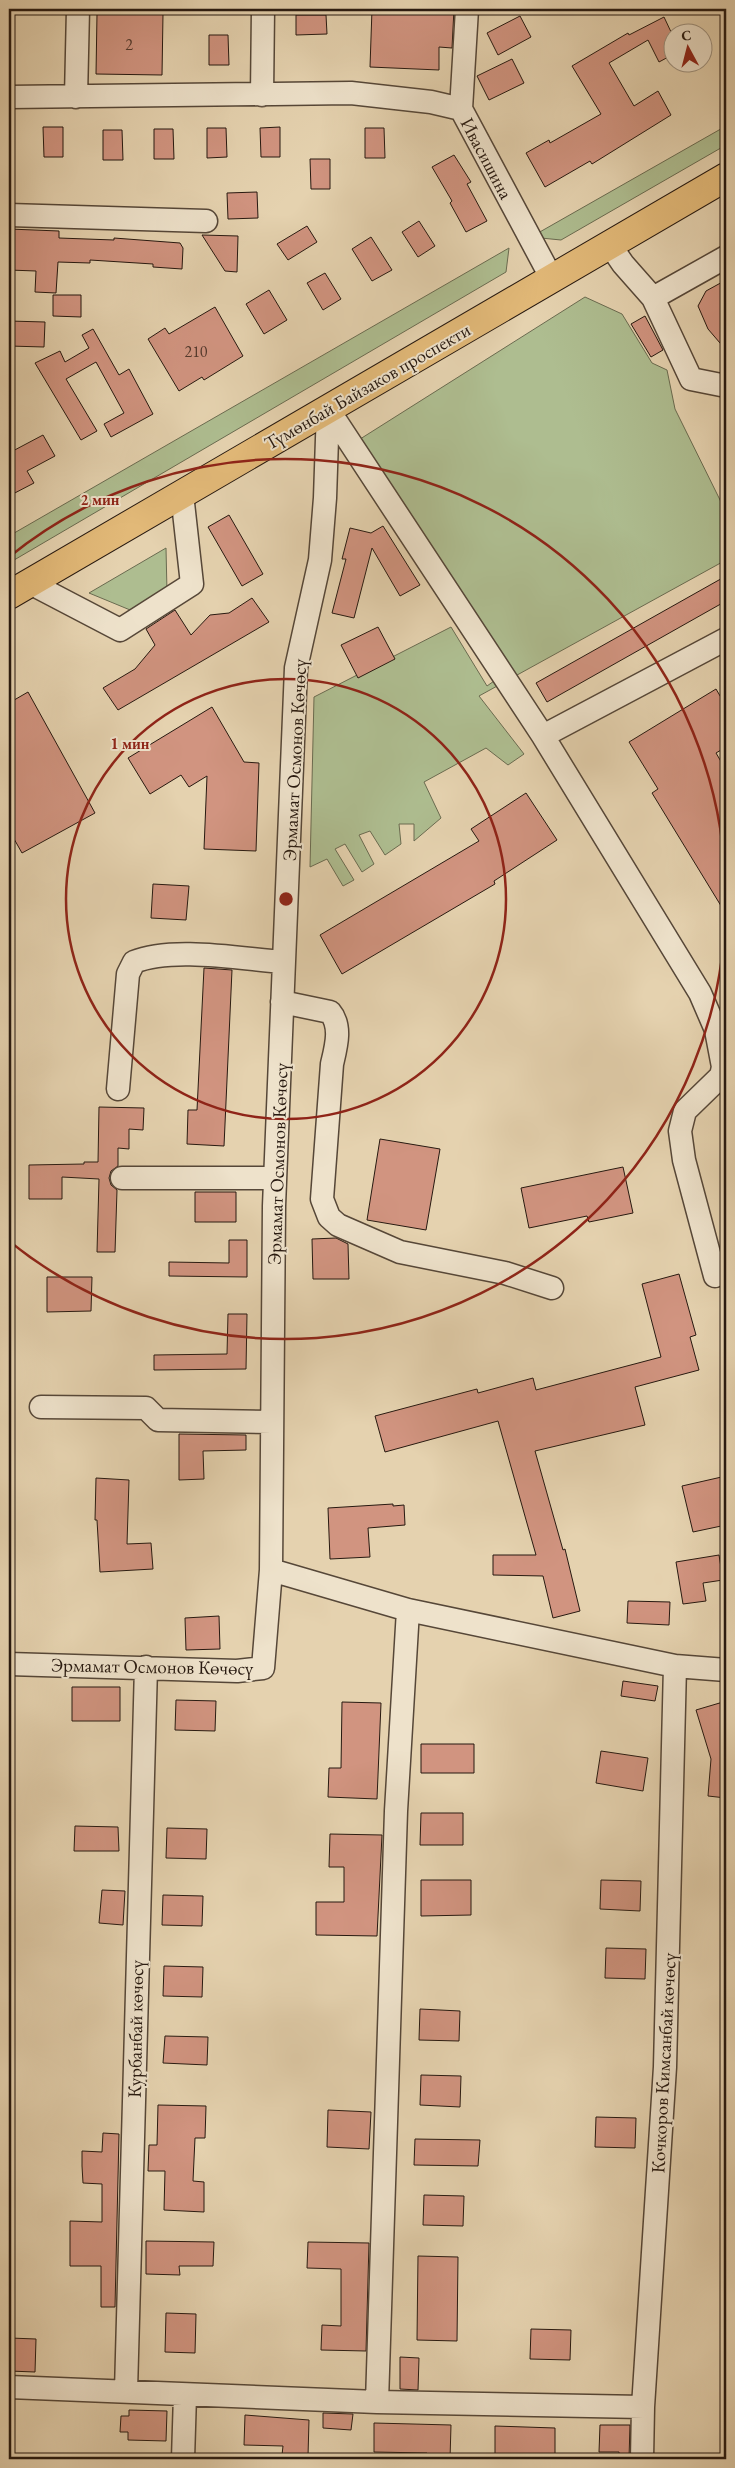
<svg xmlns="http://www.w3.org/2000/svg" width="735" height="2468" font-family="'EB Garamond',serif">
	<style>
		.green { fill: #aebd90; stroke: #6a6b50 }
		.building { fill: #d19480; stroke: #271910 }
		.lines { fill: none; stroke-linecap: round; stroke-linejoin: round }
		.minor-casing { stroke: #564738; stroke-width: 25 }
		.highway-casing { stroke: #271910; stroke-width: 30 }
		.minor { stroke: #eee2cb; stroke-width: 22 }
		.highway { stroke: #e2b978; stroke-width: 28 }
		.ring { fill: none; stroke: #8f2418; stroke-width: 2.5 }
		.labels { text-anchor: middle; stroke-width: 4; stroke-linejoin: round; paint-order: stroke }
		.number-label { font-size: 16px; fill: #52382c }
		.street-label { font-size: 19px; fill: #271910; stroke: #eee2cb }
		.centre { fill: #8f2418; stroke: #eee2cb; stroke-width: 2.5 }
		.ring-label { font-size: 15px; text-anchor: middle; font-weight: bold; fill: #8f2418; stroke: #eee2cb; stroke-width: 4; stroke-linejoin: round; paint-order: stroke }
	</style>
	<rect width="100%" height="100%" fill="#e5d2af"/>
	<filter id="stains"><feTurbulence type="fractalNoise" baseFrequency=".004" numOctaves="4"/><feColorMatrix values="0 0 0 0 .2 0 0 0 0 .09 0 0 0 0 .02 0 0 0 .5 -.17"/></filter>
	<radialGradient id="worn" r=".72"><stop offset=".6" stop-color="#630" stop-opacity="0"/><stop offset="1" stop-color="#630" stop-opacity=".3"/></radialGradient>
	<path class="green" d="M 726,126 L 726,145 L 561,240 L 541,238 L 538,233 Z
		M 509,248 L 506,272 L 9,563 L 9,536 Z
		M 585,297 L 622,314 L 652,363 L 667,370 L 675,409 L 726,512 L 726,560 L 479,696 L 524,754 L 508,765 L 486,748 L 424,782 L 441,818 L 414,841 L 414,824 L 399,824 L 401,844 L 385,855 L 370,831 L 359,835 L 374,864 L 362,872 L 345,844 L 335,849 L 354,880 L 343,886 L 327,859 L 310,867 L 314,697 L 451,627 L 487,686 L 511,669 L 357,441 Z
		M 166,548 L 167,592 L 135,612 L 89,593 Z"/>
	<path class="building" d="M 372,9 L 454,9 L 452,48 L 439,47 L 439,70 L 370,67 Z
		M 97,14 L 163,14 L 162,75 L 96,74 Z
		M 296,15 L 326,15 L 327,34 L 296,35 Z
		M 520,16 L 531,37 L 498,55 L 487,33 Z
		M 664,17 L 672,34 L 672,55 L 659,62 L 648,40 L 609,63 L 634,106 L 658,91 L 671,115 L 592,164 L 590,161 L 545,187 L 526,153 L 549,140 L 550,143 L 601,114 L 572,66 L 628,33 L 629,35 Z
		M 209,35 L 228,35 L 229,65 L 209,65 Z
		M 512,59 L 524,83 L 489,100 L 477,76 Z
		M 43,127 L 63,127 L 63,157 L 44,157 Z
		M 280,127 L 280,157 L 261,157 L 260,128 Z
		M 207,128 L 226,128 L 227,157 L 207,158 Z
		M 365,128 L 384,128 L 385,158 L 365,158 Z
		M 154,129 L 173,129 L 174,159 L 154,159 Z
		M 103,130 L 122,130 L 123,160 L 103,160 Z
		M 454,155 L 471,182 L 467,184 L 487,221 L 466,232 L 450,203 L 452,201 L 432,167 Z
		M 310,159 L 330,159 L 330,189 L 311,189 Z
		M 257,192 L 258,218 L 228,219 L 227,193 Z
		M 419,221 L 435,246 L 418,257 L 402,232 Z
		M 307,226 L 317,242 L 288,260 L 277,244 Z
		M 9,229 L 59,231 L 59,238 L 114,240 L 114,238 L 180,243 L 183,248 L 182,269 L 153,267 L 153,264 L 90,260 L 90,263 L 58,262 L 56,293 L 35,292 L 36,271 L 9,270 Z
		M 202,235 L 238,236 L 237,272 L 225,271 Z
		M 371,237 L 392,270 L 372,281 L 352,249 Z
		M 325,273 L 341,299 L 323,310 L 307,283 Z
		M 726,280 L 726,350 L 708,329 L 698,306 L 706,291 Z
		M 269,290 L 287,320 L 264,334 L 246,304 Z
		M 53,295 L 81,295 L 81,317 L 53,316 Z
		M 215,307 L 243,356 L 204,380 L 202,377 L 179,391 L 148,339 L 165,328 L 169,334 Z
		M 645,316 L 663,350 L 651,357 L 631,324 Z
		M 9,321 L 45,322 L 44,347 L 9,346 Z
		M 93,329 L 119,375 L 129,369 L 153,414 L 111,437 L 104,424 L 124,413 L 96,362 L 66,379 L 97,431 L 81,440 L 35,363 L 60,351 L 65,362 L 89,348 L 82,335 Z
		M 43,435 L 55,456 L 27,471 L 34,483 L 9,496 L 9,453 Z
		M 229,515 L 263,574 L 242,586 L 208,527 Z
		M 383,526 L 420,585 L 400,596 L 372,548 L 354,618 L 332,613 L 346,559 L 342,559 L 350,528 L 371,533 Z
		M 726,576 L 726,601 L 547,702 L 536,683 Z
		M 252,598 L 269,622 L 118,710 L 103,688 L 135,669 L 155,645 L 146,629 L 175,610 L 191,635 L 210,615 L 229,613 Z
		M 378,627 L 395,659 L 358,678 L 341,645 Z
		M 716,689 L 726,706 L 726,747 L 716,753 L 726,770 L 726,914 L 652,793 L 658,789 L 629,742 Z
		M 28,692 L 95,813 L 22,853 L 9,830 L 9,703 Z
		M 212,707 L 244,762 L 259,763 L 256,851 L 204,849 L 207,776 L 189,787 L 181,775 L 150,794 L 128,758 Z
		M 526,793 L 557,840 L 494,881 L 495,884 L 342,974 L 320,935 L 479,841 L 471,829 Z
		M 153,884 L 189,886 L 186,920 L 151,918 Z
		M 204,968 L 232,970 L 224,1146 L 187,1144 L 188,1110 L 197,1110 Z
		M 99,1107 L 144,1108 L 143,1130 L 129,1129 L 129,1149 L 118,1148 L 118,1166 L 111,1171 L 109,1178 L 111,1185 L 117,1190 L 115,1252 L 97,1252 L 99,1179 L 62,1177 L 62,1199 L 29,1199 L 29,1165 L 84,1164 L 84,1162 L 98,1162 Z
		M 380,1139 L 440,1149 L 426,1230 L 367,1220 Z
		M 623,1167 L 633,1213 L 589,1222 L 587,1216 L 529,1228 L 521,1188 Z
		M 195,1192 L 236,1192 L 236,1222 L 195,1222 Z
		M 336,1238 L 348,1244 L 349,1279 L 313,1279 L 312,1239 Z
		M 229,1240 L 247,1240 L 247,1277 L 169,1276 L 169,1262 L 229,1263 Z
		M 679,1274 L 696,1335 L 690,1337 L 699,1370 L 635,1387 L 645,1425 L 535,1451 L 563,1550 L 565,1549 L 580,1611 L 553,1618 L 543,1576 L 493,1575 L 493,1555 L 536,1555 L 498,1421 L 385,1452 L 375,1416 L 477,1389 L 478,1393 L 533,1378 L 536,1390 L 661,1357 L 642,1284 Z
		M 47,1277 L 92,1277 L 91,1311 L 47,1312 Z
		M 228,1314 L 247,1314 L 246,1369 L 154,1370 L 154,1355 L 227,1354 Z
		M 179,1434 L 246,1435 L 246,1450 L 203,1451 L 204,1479 L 179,1480 Z
		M 726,1476 L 726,1525 L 693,1532 L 682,1486 Z
		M 96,1478 L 129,1480 L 127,1544 L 151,1543 L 153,1569 L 100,1572 L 97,1520 L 95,1520 Z
		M 393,1504 L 393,1506 L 404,1505 L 405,1525 L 368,1528 L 370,1557 L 330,1559 L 328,1508 Z
		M 719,1555 L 723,1580 L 703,1583 L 706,1601 L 683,1604 L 676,1562 Z
		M 628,1601 L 670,1602 L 669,1625 L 627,1623 Z
		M 219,1616 L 220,1649 L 186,1650 L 185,1618 Z
		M 623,1681 L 658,1686 L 655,1701 L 621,1696 Z
		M 72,1687 L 120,1687 L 120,1721 L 72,1721 Z
		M 176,1700 L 216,1701 L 215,1731 L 175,1730 Z
		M 342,1702 L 381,1703 L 377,1799 L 328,1797 L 329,1768 L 341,1768 Z
		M 723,1702 L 726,1713 L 726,1798 L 708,1796 L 711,1759 L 696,1710 Z
		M 421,1744 L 474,1744 L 474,1773 L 421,1773 Z
		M 601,1751 L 648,1758 L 643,1791 L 596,1783 Z
		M 421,1813 L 463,1813 L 463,1845 L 420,1845 Z
		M 75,1826 L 118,1827 L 119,1851 L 74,1851 Z
		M 167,1828 L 207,1829 L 206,1859 L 166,1858 Z
		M 330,1834 L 382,1835 L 377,1936 L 316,1935 L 316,1902 L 344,1902 L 344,1867 L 329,1867 Z
		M 421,1880 L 471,1880 L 471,1915 L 421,1916 Z
		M 601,1880 L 641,1881 L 640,1911 L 600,1909 Z
		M 102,1890 L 125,1891 L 123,1925 L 99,1923 Z
		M 163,1895 L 203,1896 L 202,1926 L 162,1925 Z
		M 606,1948 L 646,1949 L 645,1979 L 605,1978 Z
		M 164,1966 L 203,1967 L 202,1997 L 163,1996 Z
		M 420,2009 L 460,2011 L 459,2041 L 419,2040 Z
		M 165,2036 L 208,2037 L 207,2065 L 163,2063 Z
		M 421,2075 L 461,2076 L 460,2107 L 420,2105 Z
		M 158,2105 L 206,2106 L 205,2138 L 195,2138 L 193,2181 L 204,2182 L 204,2212 L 164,2210 L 165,2171 L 148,2171 L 149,2145 L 157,2145 Z
		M 328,2110 L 371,2112 L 369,2149 L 327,2147 Z
		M 596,2117 L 636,2118 L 635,2148 L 595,2147 Z
		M 103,2133 L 119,2134 L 115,2307 L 101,2307 L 101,2266 L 70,2266 L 70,2221 L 102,2222 L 102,2184 L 83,2183 L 82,2166 L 82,2151 L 102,2152 Z
		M 415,2139 L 480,2140 L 478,2166 L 414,2165 Z
		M 424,2195 L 464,2196 L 463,2226 L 423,2225 Z
		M 146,2241 L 214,2242 L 213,2266 L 179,2266 L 180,2275 L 146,2274 Z
		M 308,2242 L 369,2243 L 366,2351 L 321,2350 L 322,2325 L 341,2326 L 341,2269 L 307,2268 Z
		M 418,2256 L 458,2257 L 457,2341 L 417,2340 Z
		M 166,2313 L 196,2314 L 195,2353 L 165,2352 Z
		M 531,2329 L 571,2330 L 570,2360 L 530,2359 Z
		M 10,2338 L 36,2339 L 35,2372 L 9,2371 Z
		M 400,2357 L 419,2358 L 418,2390 L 400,2389 Z
		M 129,2410 L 167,2411 L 166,2441 L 128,2440 L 128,2432 L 120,2432 L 121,2416 L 129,2416 Z
		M 323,2413 L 353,2414 L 351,2430 L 323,2428 Z
		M 245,2415 L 309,2420 L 308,2456 L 282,2455 L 283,2446 L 244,2445 Z
		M 374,2423 L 451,2425 L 450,2459 L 427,2458 L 427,2453 L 374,2452 Z
		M 600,2425 L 630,2425 L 629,2459 L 619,2459 L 619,2452 L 599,2452 Z
		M 495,2426 L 555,2428 L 555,2458 L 495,2457 Z"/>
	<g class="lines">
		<defs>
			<path id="minor" d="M 262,95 L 263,9
				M 9,97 L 351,93 L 431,102 L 461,109 L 552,279
				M 76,97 L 78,9
				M 461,109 L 467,9
				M 9,215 L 206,221
				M 610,245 L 623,264 L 653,298 L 726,257
				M 653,298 L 691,379 L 726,386
				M 328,409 L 543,736 L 700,993 L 716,1030 L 723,1067 L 721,1076 L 685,1111 L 680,1131 L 684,1160 L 715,1276
				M 30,583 L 120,630 L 192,584 L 182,494
				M 543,736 L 726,639
				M 282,1002 L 330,1012 C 342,1026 336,1047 332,1064 L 322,1199 L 329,1217 L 338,1225 L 400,1252 L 505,1273 L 552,1288
				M 118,1089 L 128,974 L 134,962 C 172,946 242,959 283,962
				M 122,1178 L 275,1178
				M 41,1407 L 146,1408 L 158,1420 L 272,1422
				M 271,1570 L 408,1610 L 675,1666 L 726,1670
				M 9,1664 L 237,1671 L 263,1668 L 271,1570 L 274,1206 L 296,668 L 320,560 L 325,498 L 328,409
				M 9,2387 L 377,2402 L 643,2407
				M 126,2391 L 146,1667
				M 377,2402 L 396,1811 L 408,1610
				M 183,2459 L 185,2395
				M 642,2459 L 643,2407 L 665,2067 L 675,1666"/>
			<path id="highway" d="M 9,595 L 726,177"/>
		</defs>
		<use href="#minor" class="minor-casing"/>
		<use href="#highway" class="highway-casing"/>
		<use href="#minor" class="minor"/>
		<use href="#highway" class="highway"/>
	</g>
	<g class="ring">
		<circle cx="286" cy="899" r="220"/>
		<path d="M9 557A440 440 0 1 1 9 1241"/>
	</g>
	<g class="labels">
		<g class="number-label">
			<text x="129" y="50">2</text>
			<text x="196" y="357">210</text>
		</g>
		<g class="street-label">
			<text transform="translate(487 158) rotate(62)" y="7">Ивасишина</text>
			<text transform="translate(367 386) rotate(-30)" y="7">Түмөнбай Байзаков проспекти</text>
			<text transform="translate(294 760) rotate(-87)" y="7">Эрмамат Осмонов Көчөсү</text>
			<text transform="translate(277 1164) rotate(-88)" y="7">Эрмамат Осмонов Көчөсү</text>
			<text transform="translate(152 1666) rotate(1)" y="7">Эрмамат Осмонов Көчөсү</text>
			<text transform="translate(135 2029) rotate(-89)" y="7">Курбанбай көчөсү</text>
			<text transform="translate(663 2063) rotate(-87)" y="7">Кочкоров Кимсанбай көчөсү</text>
		</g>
	</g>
	<circle cx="286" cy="899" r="8" class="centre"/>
	<g class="ring-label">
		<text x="100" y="505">2 мин</text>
		<text x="130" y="749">1 мин</text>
	</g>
	<rect width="735" height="2468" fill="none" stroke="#e5d2af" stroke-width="30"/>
	<rect x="10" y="10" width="715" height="2448" fill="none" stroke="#271910" stroke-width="2.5"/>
	<rect x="15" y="15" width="705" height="2438" fill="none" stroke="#271910"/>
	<g transform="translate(688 48) rotate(353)"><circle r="24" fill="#eee2cb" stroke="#9e9280"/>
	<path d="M0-4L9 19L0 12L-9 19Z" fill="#8f2418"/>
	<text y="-8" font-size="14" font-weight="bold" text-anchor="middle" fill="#271910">С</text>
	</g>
	<rect width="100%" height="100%" filter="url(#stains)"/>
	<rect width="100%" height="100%" fill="url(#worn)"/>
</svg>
